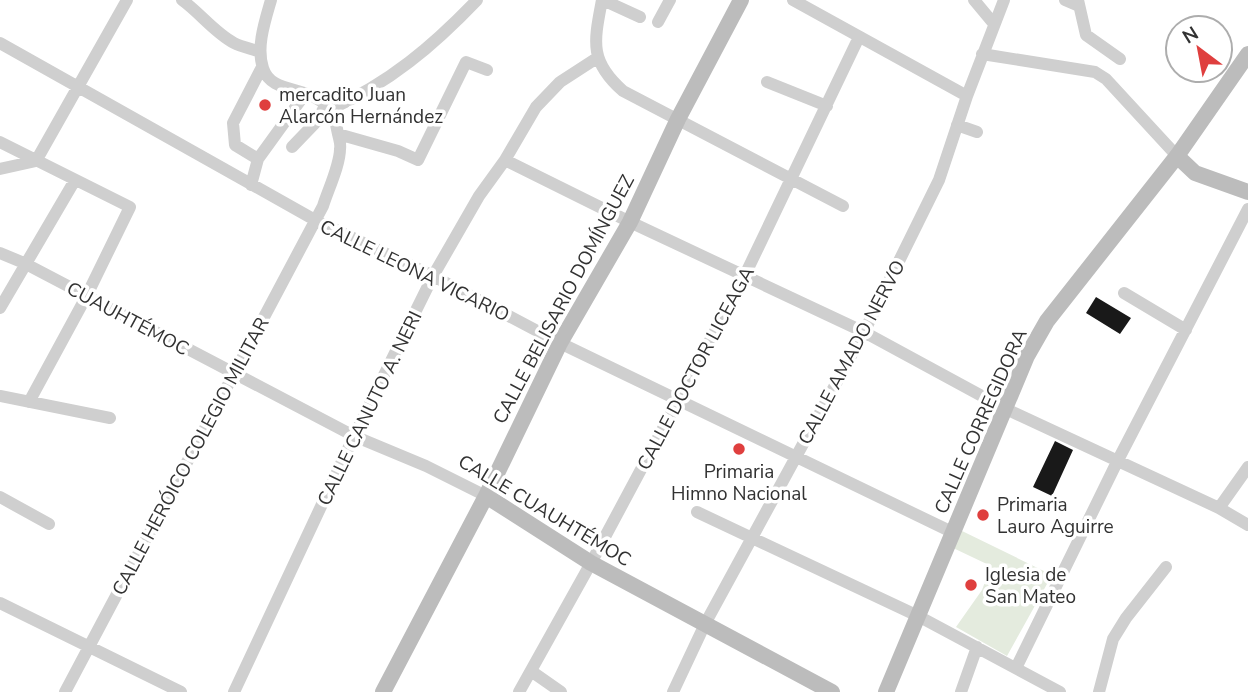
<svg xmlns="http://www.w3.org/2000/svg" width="1248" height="692" font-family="'Nunito Sans',sans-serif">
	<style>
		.green { fill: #e4ebde }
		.building { fill: #191919 }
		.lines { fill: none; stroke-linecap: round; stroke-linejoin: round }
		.street { stroke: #cfcfcf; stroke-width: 12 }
		.secondary { stroke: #bcbcbc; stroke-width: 16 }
		.poi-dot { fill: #df3f3e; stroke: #fff; stroke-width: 2.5 }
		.labels { text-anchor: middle; stroke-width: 7; stroke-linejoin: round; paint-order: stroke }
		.poi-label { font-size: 19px; fill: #323232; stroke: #fff; text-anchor: start }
		.street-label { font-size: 19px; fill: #323232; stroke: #fff }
	</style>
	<rect width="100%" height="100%" fill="#fff"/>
	<path class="green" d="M 960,530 L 1052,575 L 1007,656 L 956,627 L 982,590 L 991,566 L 951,547 Z"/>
	<path class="building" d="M 1096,297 L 1131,318 L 1120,334 L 1086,313 Z
		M 1055,441 L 1073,450 L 1052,496 L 1033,487 Z"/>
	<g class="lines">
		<path class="street" d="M 182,0 C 200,13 215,33 234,43 C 242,47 252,49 260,52
			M 602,0 C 594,42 589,61 623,91 L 843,206
			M 603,0 L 640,17
			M 793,0 L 967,96
			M 974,0 L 994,24
			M 1065,0 L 1079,6
			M 1078,0 L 1086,35 L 1120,59
			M 658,22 L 670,0
			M 0,43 L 315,220 L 433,276 L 560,343 L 954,533
			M 982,54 L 1095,72 L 1106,79 L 1177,156
			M 767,82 L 827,106
			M 331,109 C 389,83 433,46 477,0
			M 957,125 L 977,132
			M 338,134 L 398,151 L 418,160 L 466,62 L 487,70
			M 0,142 L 130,207 L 86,297 L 29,402
			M 292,147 L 317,121 L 326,104
			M 258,159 L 305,94
			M 505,160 L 630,222 L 864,332 L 1004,408 L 1219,508 L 1248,525
			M 0,169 L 36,161 L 127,0
			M 251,185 L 258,159 L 235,145 L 233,123 L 262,67
			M 0,253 L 24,263 L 354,436 L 426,466 L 486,496
			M 1124,293 L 1186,330
			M 0,308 L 75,180
			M 0,396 L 110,418
			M 0,497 L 49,524
			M 1219,508 L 1248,467
			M 697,512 L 918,616 L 1060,692
			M 0,603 L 181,692
			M 1016,668 L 1117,462 L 1248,209
			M 531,671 L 561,692
			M 65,692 L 323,206 C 328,190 340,165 340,149 C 341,145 339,138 338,134 C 329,75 274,103 263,68 C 256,47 265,21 271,0
			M 234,692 L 354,436 L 433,276 L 479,196 L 505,160 L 536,107 L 560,82 L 597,58
			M 519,692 L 591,563 L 745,275 L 859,37
			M 673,692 L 705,624 L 864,332 L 939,180 L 967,96 L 1004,0
			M 961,692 L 977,647
			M 1099,692 L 1113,639 L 1126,618 L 1166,567"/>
		<path class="secondary" d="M 1177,156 L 1195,173 L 1248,192
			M 486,496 L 591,563 L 832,692
			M 383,692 L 486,496 L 560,343 L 630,222 L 678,119 L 741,0
			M 886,692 L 1027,356 L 1047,321 L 1177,156 L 1248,54"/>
	</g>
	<g class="poi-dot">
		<circle cx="265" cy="105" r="7"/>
		<circle cx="739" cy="449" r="7"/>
		<circle cx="983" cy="515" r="7"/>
		<circle cx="971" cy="585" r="7"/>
	</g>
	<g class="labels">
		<g class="poi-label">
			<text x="279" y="101">mercadito Juan<tspan x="279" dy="22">Alarcón Hernández</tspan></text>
			<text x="739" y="478" text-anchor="middle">Primaria<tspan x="739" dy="22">Himno Nacional</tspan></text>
			<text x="997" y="511">Primaria<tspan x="997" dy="22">Lauro Aguirre</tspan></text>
			<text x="985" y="581">Iglesia de<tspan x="985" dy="22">San Mateo</tspan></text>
		</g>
		<g class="street-label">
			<text transform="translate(415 270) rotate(26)" y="7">CALLE LEONA VICARIO</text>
			<text transform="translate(563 299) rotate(-62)" y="7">CALLE BELISARIO DOMÍNGUEZ</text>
			<text transform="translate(128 318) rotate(28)" y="7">CUAUHTÉMOC</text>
			<text transform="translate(851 352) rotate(-62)" y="7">CALLE AMADO NERVO</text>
			<text transform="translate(695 368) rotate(-62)" y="7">CALLE DOCTOR LICEAGA</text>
			<text transform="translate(369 408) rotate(-64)" y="7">CALLE CANUTO A. NERI</text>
			<text transform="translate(980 421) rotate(-66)" y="7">CALLE CORREGIDORA</text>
			<text transform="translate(190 456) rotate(-62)" y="7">CALLE HERÓICO COLEGIO MILITAR</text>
			<text transform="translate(545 510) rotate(31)" y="7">CALLE CUAUHTÉMOC</text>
		</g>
	</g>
	<g transform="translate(1199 49) rotate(328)"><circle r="33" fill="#ffffff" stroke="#adadad" stroke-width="2"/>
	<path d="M0-5L12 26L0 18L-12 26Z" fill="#df3f3e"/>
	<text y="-10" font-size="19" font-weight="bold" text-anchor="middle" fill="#323232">N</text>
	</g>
</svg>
